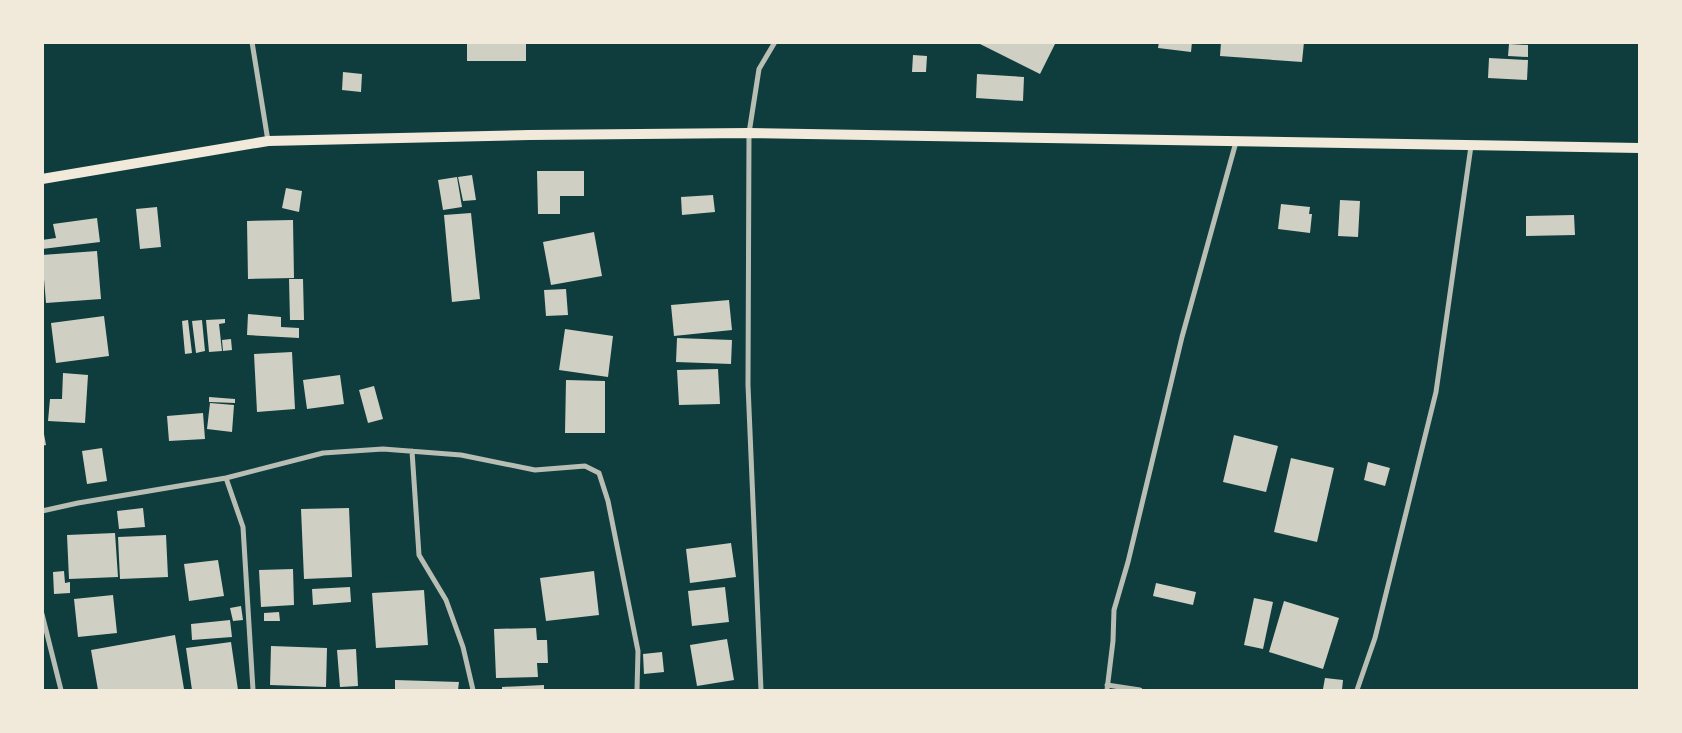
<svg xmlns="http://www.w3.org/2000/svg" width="1682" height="733" font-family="Lato,sans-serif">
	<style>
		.building { fill: #cfcfc3 }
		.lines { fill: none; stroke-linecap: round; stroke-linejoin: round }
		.minor { stroke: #b8beb3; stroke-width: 5 }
		.secondary { stroke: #f1e9da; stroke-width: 10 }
	</style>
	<rect width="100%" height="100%" fill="#0f3d3e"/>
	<path class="building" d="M 467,42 L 526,42 L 526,61 L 467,61 Z
		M 976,42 L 1056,42 L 1040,74 Z
		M 1159,42 L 1192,42 L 1191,52 L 1158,48 Z
		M 1221,42 L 1304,42 L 1302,62 L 1220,56 Z
		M 1509,44 L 1528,45 L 1528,57 L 1508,56 Z
		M 913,55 L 927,56 L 926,72 L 912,72 Z
		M 1489,58 L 1528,60 L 1527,80 L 1488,78 Z
		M 343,72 L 362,74 L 361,92 L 342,90 Z
		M 977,74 L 1024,77 L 1023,101 L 976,98 Z
		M 537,171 L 584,171 L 584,196 L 560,196 L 560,214 L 538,214 Z
		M 472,175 L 476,200 L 463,201 L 458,177 Z
		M 457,177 L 462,207 L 443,210 L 438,180 Z
		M 286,188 L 302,191 L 299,212 L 282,208 Z
		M 713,195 L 715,212 L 682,215 L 681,197 Z
		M 1340,200 L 1360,201 L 1358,237 L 1338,236 Z
		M 1281,204 L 1310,207 L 1309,214 L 1312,214 L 1310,233 L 1278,229 Z
		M 157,207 L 161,247 L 140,249 L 136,209 Z
		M 471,213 L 480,299 L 452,302 L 444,215 Z
		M 1574,215 L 1575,235 L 1526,236 L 1526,216 Z
		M 97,218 L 100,242 L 42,249 L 42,240 L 56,238 L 53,224 Z
		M 293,220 L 294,278 L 248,279 L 247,221 Z
		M 594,232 L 602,276 L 551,285 L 543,242 Z
		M 97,251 L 101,299 L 46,303 L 42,255 Z
		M 289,279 L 303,279 L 304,320 L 290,320 Z
		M 566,289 L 568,315 L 546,316 L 544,290 Z
		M 729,300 L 732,330 L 674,336 L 671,305 Z
		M 248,314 L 281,317 L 281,327 L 299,328 L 299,338 L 247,335 Z
		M 104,316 L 109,356 L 56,363 L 51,323 Z
		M 225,319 L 225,323 L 219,324 L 222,351 L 209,352 L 206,320 Z
		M 188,320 L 192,353 L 185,354 L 182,321 Z
		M 202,320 L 205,351 L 196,353 L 192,321 Z
		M 565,329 L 613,336 L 608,377 L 559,370 Z
		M 677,338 L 732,340 L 731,364 L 676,362 Z
		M 231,339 L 232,350 L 223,351 L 222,340 Z
		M 292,352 L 295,409 L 257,412 L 254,354 Z
		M 718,369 L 720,404 L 679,405 L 677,370 Z
		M 63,373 L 88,375 L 85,423 L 48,421 L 50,399 L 62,399 Z
		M 340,375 L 344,404 L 307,409 L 303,380 Z
		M 566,380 L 605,381 L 605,433 L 565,433 Z
		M 374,386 L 383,419 L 368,423 L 359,390 Z
		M 209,397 L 235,399 L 235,403 L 209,402 Z
		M 210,403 L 234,405 L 232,432 L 207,429 Z
		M 203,413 L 205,439 L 169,441 L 167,416 Z
		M 42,423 L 46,445 L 42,446 Z
		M 1234,435 L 1278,446 L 1266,492 L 1223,482 Z
		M 102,448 L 107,481 L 87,484 L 82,451 Z
		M 1291,458 L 1334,468 L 1317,542 L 1274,532 Z
		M 1368,462 L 1390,468 L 1385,486 L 1364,480 Z
		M 143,508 L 145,527 L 119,529 L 117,511 Z
		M 349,508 L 352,577 L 304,579 L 301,509 Z
		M 115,533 L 118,577 L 69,579 L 67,535 Z
		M 166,535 L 168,577 L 120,579 L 118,537 Z
		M 731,543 L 736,577 L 690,583 L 686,549 Z
		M 218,560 L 224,596 L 189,601 L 184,564 Z
		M 293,569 L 294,605 L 261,607 L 259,570 Z
		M 64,571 L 65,583 L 70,582 L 70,593 L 54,594 L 53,572 Z
		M 594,571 L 599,615 L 546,621 L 540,578 Z
		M 1156,583 L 1196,592 L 1193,605 L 1153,596 Z
		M 350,587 L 351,602 L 313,605 L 312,589 Z
		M 725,587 L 729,622 L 692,626 L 688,591 Z
		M 424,590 L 428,645 L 376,648 L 372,593 Z
		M 113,595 L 117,633 L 78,637 L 74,599 Z
		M 1254,598 L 1273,602 L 1263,649 L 1244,645 Z
		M 1284,601 L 1339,618 L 1323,669 L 1269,652 Z
		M 241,606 L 243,620 L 233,621 L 230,608 Z
		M 279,612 L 280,621 L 264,621 L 264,613 Z
		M 230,620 L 232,637 L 192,640 L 191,624 Z
		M 536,628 L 537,640 L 547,640 L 548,663 L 537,663 L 538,677 L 496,678 L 494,629 Z
		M 175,635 L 184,689 L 173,690 L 98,690 L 91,650 Z
		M 727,639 L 734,680 L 697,686 L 690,645 Z
		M 231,642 L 238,690 L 192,690 L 186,648 Z
		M 271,646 L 327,648 L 326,687 L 270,685 Z
		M 356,649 L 358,686 L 340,687 L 337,650 Z
		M 662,652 L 664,672 L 644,674 L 643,654 Z
		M 1325,678 L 1343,680 L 1342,690 L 1323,689 Z
		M 395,680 L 459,682 L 458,690 L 395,690 Z
		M 544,685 L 544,690 L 502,690 L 502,687 Z"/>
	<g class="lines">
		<path class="minor" d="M 252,42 L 268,141
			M 412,451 L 419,555 L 446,600 L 463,647 L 473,690
			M 226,478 L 243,527 L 253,690
			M 42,511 L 78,503 L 226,478 L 323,453 L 383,449 L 461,455 L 535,470 L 585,466 L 599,473 L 608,501 L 638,651 L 637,690
			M 42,614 L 61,690
			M 1107,685 L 1140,690
			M 761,690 L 748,385 L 749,133 L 759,69 L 775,42
			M 1107,690 L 1113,641 L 1114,610 L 1128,562 L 1182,337 L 1236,142
			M 1357,690 L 1375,638 L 1436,392 L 1471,146"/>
		<path class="secondary" d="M 42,179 L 268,141 L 529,135 L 749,133 L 1640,148"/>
	</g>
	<rect width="1682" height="733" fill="none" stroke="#f1e9da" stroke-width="88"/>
</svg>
